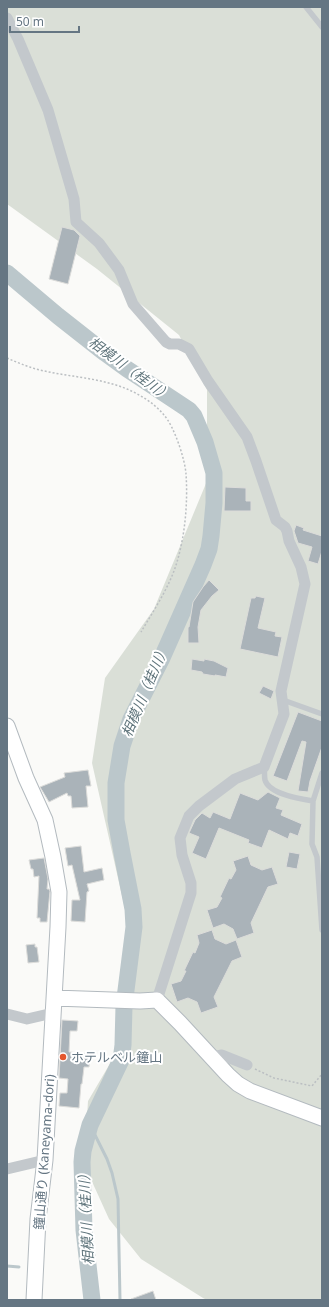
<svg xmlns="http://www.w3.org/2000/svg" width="329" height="1307" font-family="'Noto Sans','Noto Sans JP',sans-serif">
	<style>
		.green { fill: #dadfd7 }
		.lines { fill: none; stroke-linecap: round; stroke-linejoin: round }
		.stream { stroke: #bbc7cb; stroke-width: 3 }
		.river { stroke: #bbc7cb; stroke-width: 17 }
		.building { fill: #aab3b9; stroke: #dcdcda }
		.secondary-casing { stroke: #b3babf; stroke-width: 17 }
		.path { stroke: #bbbfc2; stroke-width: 1.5; stroke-dasharray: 2 2; stroke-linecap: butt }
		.lane { stroke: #c3c8cc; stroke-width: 5.5 }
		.street { stroke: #c3c8cc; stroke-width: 11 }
		.secondary { stroke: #fff; stroke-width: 15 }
		.poi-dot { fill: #e4572e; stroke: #fff; stroke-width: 1.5 }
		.labels { text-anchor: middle; stroke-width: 4; stroke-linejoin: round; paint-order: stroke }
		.poi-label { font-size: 13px; fill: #657683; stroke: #fff; text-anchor: start }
		.street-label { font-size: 13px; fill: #657683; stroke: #fff }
		.water-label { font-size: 14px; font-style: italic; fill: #60757c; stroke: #fff }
	</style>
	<rect width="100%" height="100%" fill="#fafaf8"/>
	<path class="green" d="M 7,7 L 322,7 L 322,1300 L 207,1300 L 203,1298 L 141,1259 L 109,1219 L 84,1164 L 88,1101 L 125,1038 L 134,949 L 92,763 L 105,678 L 154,609 L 207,481 L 207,390 L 179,335 L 97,269 L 7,204 Z"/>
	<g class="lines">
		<path class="stream" d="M 90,1125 L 107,1159 L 112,1173 L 118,1199 L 120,1300
			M 7,1266 L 19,1267"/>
		<path class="river" d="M 7,273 L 58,316 L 105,353 L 127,369 L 177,402 L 189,410 L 194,416 L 205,442 L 214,473 L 214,503 L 211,536 L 209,549 L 203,565 L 161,660 L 131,719 L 122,746 L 116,783 L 116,820 L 122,853 L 133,909 L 134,927 L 124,1006 L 123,1045 L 121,1060 L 90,1125 L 83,1151 L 82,1162 L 84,1230 L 92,1300"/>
	</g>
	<path class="building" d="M 62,227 L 74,230 L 80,236 L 68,284 L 49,279 Z
		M 225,487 L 246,488 L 246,501 L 251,501 L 251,511 L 224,511 Z
		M 296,525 L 304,528 L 303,530 L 322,536 L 322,551 L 318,564 L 308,561 L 312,547 L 298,543 L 294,531 Z
		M 209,580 L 219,590 L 212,596 L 201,610 L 198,627 L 199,643 L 188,643 L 188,627 L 189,627 L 193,602 L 203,587 Z
		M 256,596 L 265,598 L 258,628 L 276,632 L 275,636 L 282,637 L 278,657 L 240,649 L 251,598 L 255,598 Z
		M 192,659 L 204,661 L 204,659 L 214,661 L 228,668 L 226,677 L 215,675 L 215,676 L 203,674 L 202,672 L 191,670 Z
		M 263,686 L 274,691 L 271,699 L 259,693 Z
		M 298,712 L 322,721 L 322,747 L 310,781 L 308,792 L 298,791 L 306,742 L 302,741 L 287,781 L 273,776 Z
		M 88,770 L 91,786 L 86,786 L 88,807 L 72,808 L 71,796 L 68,796 L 67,793 L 49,802 L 40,787 L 65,777 L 64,773 Z
		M 268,792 L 280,798 L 276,808 L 283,810 L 281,815 L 302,824 L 298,836 L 290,833 L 288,839 L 269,830 L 262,848 L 248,843 L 249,840 L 219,828 L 206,859 L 192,853 L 199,837 L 189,833 L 195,820 L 202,813 L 210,818 L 213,812 L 230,819 L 240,793 L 258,800 Z
		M 81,846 L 84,872 L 102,868 L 104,880 L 87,884 L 89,891 L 87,892 L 85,922 L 71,921 L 72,900 L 80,900 L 72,865 L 68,866 L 65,848 Z
		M 289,852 L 300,854 L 297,869 L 286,867 Z
		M 248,856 L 251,865 L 262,870 L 272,867 L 278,884 L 268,887 L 251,923 L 254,933 L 237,939 L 233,929 L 224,924 L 213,928 L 207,910 L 217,907 L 222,898 L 220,897 L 229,878 L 231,879 L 236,870 L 233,861 Z
		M 44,858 L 48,879 L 47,889 L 49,889 L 50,891 L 47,922 L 40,922 L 40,918 L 37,918 L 39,876 L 34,877 L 33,869 L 31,869 L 29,860 Z
		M 212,930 L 215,939 L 226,944 L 236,940 L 242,957 L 232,961 L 214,997 L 218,1007 L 201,1013 L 197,1002 L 188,998 L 177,1002 L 171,984 L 181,981 L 186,971 L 184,971 L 193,952 L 195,953 L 199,943 L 197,935 Z
		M 35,944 L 35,947 L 37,947 L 39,962 L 28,963 L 26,945 Z
		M 62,1020 L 78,1021 L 77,1031 L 70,1031 L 69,1052 L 90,1054 L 89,1067 L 84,1067 L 82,1084 L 81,1084 L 79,1108 L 59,1106 L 60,1093 L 67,1093 L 68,1079 L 59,1078 Z
		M 153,1291 L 156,1300 L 131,1300 L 131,1299 Z"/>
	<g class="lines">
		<defs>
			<path id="secondary" d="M 7,726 L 26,778 L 45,820 L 53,857 L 59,892 L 58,927 L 45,1160 L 38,1219 L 34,1300
				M 54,998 L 140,1001 L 157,1000 L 180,1023 L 228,1075 L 238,1084 L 250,1091 L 322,1118"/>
		</defs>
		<use href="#secondary" class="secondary-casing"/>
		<path class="path" d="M 7,358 C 16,362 26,366 36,369 C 66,377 98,377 127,389 C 141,395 155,404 164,415 C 174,426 185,459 186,474 C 188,503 185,535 177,562 C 170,586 154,610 141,632
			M 255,1069 L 274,1078 L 312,1086 L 322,1074"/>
		<path class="lane" d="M 306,7 L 322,27
			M 283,700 L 322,714
			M 264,767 C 265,771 264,776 265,780 C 269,794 300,799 313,801
			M 322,773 L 313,801 L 312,844 L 317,857 L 322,930"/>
		<path class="street" d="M 7,18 L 18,39 L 48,110 L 74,199 L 76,222 L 99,243 L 119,270 L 133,304 L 166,342 L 170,344 L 179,344 L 189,349 L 208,381 L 247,437 L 256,461 L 276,520 L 285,527 L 287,531 L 289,541 L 301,567 L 305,584 L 281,691 L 284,714 L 264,767 L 235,779 L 199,806 L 189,816 L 180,838 L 182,855 L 191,883 L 191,893 L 157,1000
			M 7,1014 L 27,1019 L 53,1013
			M 212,1057 L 222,1055 L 247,1065
			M 7,1169 L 45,1160"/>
		<use href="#secondary" class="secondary"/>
	</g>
	<circle class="poi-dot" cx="63" cy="1057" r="4"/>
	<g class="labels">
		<g class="poi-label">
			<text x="71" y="1062">ホテルベル鐘山</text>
		</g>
		<g class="street-label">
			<text transform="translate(44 1152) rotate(-86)" y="5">鐘山通り (Kaneyama-dori)</text>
		</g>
		<g class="water-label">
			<text transform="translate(130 369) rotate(36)" y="5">相模川（桂川）</text>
			<text transform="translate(145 691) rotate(-67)" y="5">相模川（桂川）</text>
			<text transform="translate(86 1216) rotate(-93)" y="5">相模川（桂川）</text>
		</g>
	</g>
	<rect width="329" height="1307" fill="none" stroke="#657683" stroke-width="16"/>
	<path d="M10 26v6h69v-6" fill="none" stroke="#657683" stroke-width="2"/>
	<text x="16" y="26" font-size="12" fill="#657683" stroke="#ffffff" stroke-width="3" paint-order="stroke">50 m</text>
</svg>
